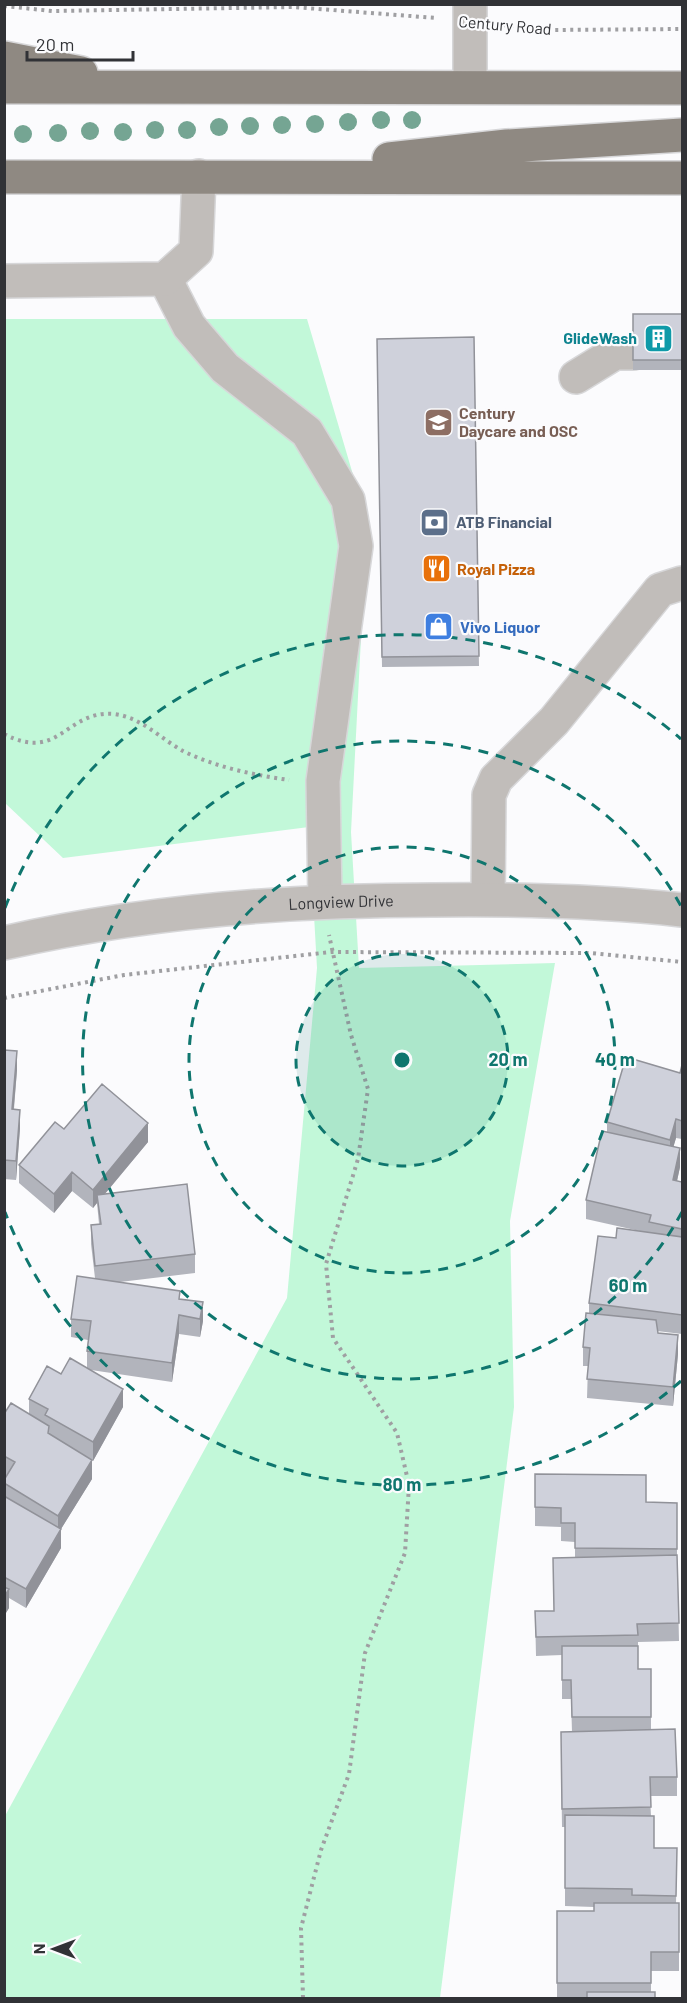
<svg xmlns="http://www.w3.org/2000/svg" width="687" height="2003" font-family="Barlow,sans-serif">
	<style>
		.green { fill: #c2f8d9 }
		.lines { fill: none; stroke-linecap: round; stroke-linejoin: round }
		.minor-casing { stroke: #d7d7d9; stroke-width: 36 }
		.major-casing { stroke: #d7d7d9; stroke-width: 36 }
		.path { stroke: #9f9fa2; stroke-width: 4; stroke-dasharray: 3 4.5; stroke-linecap: butt }
		.minor { stroke: #c1bdba; stroke-width: 33 }
		.major { stroke: #8f8982; stroke-width: 33 }
		.tree { fill: #75a593 }
		.wall { fill: #b2b4bc }
		.shaded-wall { fill: #919299 }
		.building { fill: #cfd1db; stroke: #919299; stroke-width: 1.5 }
		.ring { fill: none; stroke: #0f766e; stroke-width: 3; stroke-dasharray: 10 8 }
		.labels { text-anchor: middle; stroke-width: 4.5; stroke-linejoin: round; paint-order: stroke }
		.street-label { font-size: 16px; fill: #313236; stroke: #fbfbfd }
		.culture-label { font-size: 16px; font-weight: bold; fill: #0d838f; stroke: #fbfbfd; text-anchor: end }
		.education-label { font-size: 16px; font-weight: bold; fill: #785e54; stroke: #fbfbfd; text-anchor: start }
		.service-label { font-size: 16px; font-weight: bold; fill: #4e5e75; stroke: #fbfbfd; text-anchor: start }
		.food-label { font-size: 16px; font-weight: bold; fill: #c56008; stroke: #fbfbfd; text-anchor: start }
		.shop-label { font-size: 16px; font-weight: bold; fill: #366cbe; stroke: #fbfbfd; text-anchor: start }
		.centre { fill: #0f766e; stroke: #fbfbfd; stroke-width: 3 }
		.ring-label { font-size: 18px; text-anchor: middle; font-weight: bold; fill: #0f766e; stroke: #fbfbfd; stroke-width: 4.5; stroke-linejoin: round; paint-order: stroke }
	</style>
	<rect width="100%" height="100%" fill="#fbfbfd"/>
	<path class="green" d="M 5,319 L 307,319 L 367,522 L 351,832 L 359,968 L 555,963 L 510,1221 L 514,1407 L 440,1998 L 5,1998 L 5,1816 L 287,1298 L 317,968 L 309,827 L 63,858 L 5,803 Z"/>
	<g class="lines">
		<defs>
			<g id="minor">
				<path d="M 470,86 L 470,4"/>
				<path d="M 165,279 L 189,326 L 225,368 L 307,432 L 348,500 L 356,546 L 323,781 L 325,900"/>
				<path d="M 4,281 L 165,279 L 196,251 L 199,176"/>
				<path d="M 576,377 L 615,353 L 633,353"/>
				<path d="M 488,899 L 489,795 L 496,779 L 554,721 L 660,590 L 682,583"/>
				<path id="s1" d="M 4,943 C 145,911 289,900 433,900 C 516,899 600,901 682,910"/>
			</g>
			<path id="major" d="M 4,58 L 81,73
				M 4,87 L 682,88
				M 389,159 L 507,146 L 682,135
				M 4,177 L 682,178"/>
		</defs>
		<use href="#minor" class="minor-casing"/>
		<use href="#major" class="major-casing"/>
		<path class="path" d="M 4,6 L 52,11 L 293,7 L 436,18
			M 503,25 L 554,30 L 682,29
			M 4,734 C 60,763 65,710 114,714 C 141,717 161,739 183,751 C 215,767 254,775 289,780
			M 4,998 L 124,975 L 331,952 L 591,953 L 682,962
			M 303,1998 L 301,1928 L 321,1850 L 349,1774 L 365,1653 L 405,1553 L 409,1485 L 397,1433 L 333,1338 L 326,1264 L 358,1159 L 368,1089 L 351,1035 L 329,935"/>
		<use href="#minor" class="minor"/>
		<use href="#major" class="major"/>
	</g>
	<g class="tree">
		<circle cx="381" cy="120" r="9"/>
		<circle cx="412" cy="120" r="9"/>
		<circle cx="348" cy="122" r="9"/>
		<circle cx="315" cy="124" r="9"/>
		<circle cx="282" cy="125" r="9"/>
		<circle cx="250" cy="126" r="9"/>
		<circle cx="219" cy="127" r="9"/>
		<circle cx="155" cy="130" r="9"/>
		<circle cx="187" cy="130" r="9"/>
		<circle cx="90" cy="131" r="9"/>
		<circle cx="123" cy="132" r="9"/>
		<circle cx="58" cy="133" r="9"/>
		<circle cx="23" cy="134" r="9"/>
	</g>
	<path class="wall" d="M 633,314 L 682,314 L 682,370 L 633,370 Z
		M 474,337 L 479,666 L 382,667 L 377,339 Z
		M 4,1050 L 17,1070 L 14,1109 L 20,1128 L 16,1180 L 4,1179 Z
		M 682,1065 L 682,1139 L 676,1138 L 673,1147 L 680,1167 L 677,1181 L 682,1182 L 682,1334 L 657,1331 L 658,1333 L 678,1354 L 673,1406 L 587,1398 L 588,1366 L 583,1366 L 583,1347 L 589,1314 L 589,1303 L 644,1232 L 586,1219 L 586,1200 L 607,1132 L 607,1122 L 680,1073 Z
		M 64,1129 L 148,1142 L 105,1194 L 195,1254 L 195,1273 L 120,1282 L 180,1299 L 203,1321 L 200,1337 L 179,1334 L 172,1382 L 91,1370 L 123,1407 L 93,1461 L 89,1458 L 92,1479 L 61,1529 L 61,1548 L 26,1608 L 9,1598 L 9,1608 L 4,1616 L 4,1480 L 7,1476 L 4,1474 L 4,1414 L 29,1414 L 29,1399 L 61,1374 L 87,1368 L 87,1351 L 88,1340 L 71,1337 L 71,1319 L 95,1278 L 91,1244 L 91,1225 L 99,1224 L 97,1203 L 93,1208 L 72,1191 L 54,1213 L 19,1183 L 19,1165 Z
		M 535,1474 L 646,1502 L 677,1503 L 677,1555 L 679,1641 L 638,1642 L 638,1669 L 651,1669 L 651,1730 L 677,1777 L 677,1796 L 650,1796 L 651,1816 L 654,1848 L 677,1848 L 676,1903 L 679,1903 L 679,1971 L 651,1971 L 651,1992 L 655,1998 L 557,1998 L 557,1911 L 594,1911 L 594,1907 L 565,1906 L 565,1827 L 562,1827 L 561,1751 L 572,1732 L 571,1699 L 562,1699 L 562,1655 L 536,1656 L 535,1611 L 554,1611 L 575,1558 L 575,1542 L 561,1541 L 561,1527 L 535,1526 Z"/>
	<path class="shaded-wall" d="M 17,1051 L 17,1070 L 12,1128 L 12,1109 Z
		M 20,1110 L 20,1128 L 16,1180 L 16,1161 Z
		M 676,1119 L 676,1138 L 670,1159 L 670,1140 Z
		M 148,1123 L 148,1142 L 98,1202 L 97,1195 L 97,1203 L 93,1208 L 93,1190 Z
		M 680,1148 L 680,1167 L 673,1199 L 673,1180 Z
		M 72,1172 L 72,1191 L 54,1213 L 54,1194 Z
		M 203,1302 L 203,1321 L 200,1337 L 200,1319 Z
		M 179,1315 L 179,1334 L 172,1382 L 172,1363 Z
		M 678,1335 L 678,1354 L 673,1406 L 673,1387 Z
		M 123,1389 L 123,1407 L 93,1461 L 93,1442 Z
		M 92,1460 L 92,1479 L 61,1529 L 61,1548 L 26,1608 L 26,1589 L 58,1535 L 58,1516 Z
		M 9,1589 L 9,1608 L 4,1616 L 4,1597 Z"/>
	<path class="building" d="M 633,314 L 682,314 L 682,360 L 633,360 Z
		M 474,337 L 479,656 L 382,657 L 377,339 Z
		M 4,1050 L 17,1051 L 12,1109 L 20,1110 L 16,1161 L 4,1160 Z
		M 626,1057 L 680,1073 L 682,1065 L 682,1121 L 676,1119 L 670,1140 L 607,1122 Z
		M 102,1084 L 148,1123 L 93,1190 L 72,1172 L 54,1194 L 19,1165 L 55,1122 L 64,1129 Z
		M 602,1131 L 680,1148 L 673,1180 L 682,1182 L 682,1229 L 649,1222 L 651,1215 L 586,1200 Z
		M 187,1184 L 195,1254 L 95,1266 L 91,1225 L 101,1224 L 97,1195 Z
		M 617,1228 L 682,1237 L 682,1315 L 589,1303 L 598,1236 L 616,1238 Z
		M 77,1276 L 180,1291 L 179,1299 L 203,1302 L 200,1319 L 179,1315 L 172,1363 L 87,1351 L 91,1321 L 71,1319 Z
		M 586,1313 L 656,1320 L 658,1333 L 678,1335 L 673,1387 L 587,1379 L 590,1348 L 583,1347 Z
		M 70,1358 L 123,1389 L 93,1442 L 45,1415 L 48,1409 L 29,1399 L 47,1366 L 61,1374 Z
		M 11,1403 L 49,1426 L 48,1433 L 92,1460 L 58,1516 L 4,1483 L 4,1480 L 15,1462 L 4,1456 L 4,1414 Z
		M 535,1474 L 646,1475 L 646,1502 L 677,1503 L 677,1549 L 575,1548 L 575,1523 L 561,1523 L 561,1508 L 535,1507 Z
		M 4,1496 L 61,1529 L 26,1589 L 4,1577 Z
		M 677,1555 L 679,1623 L 637,1624 L 638,1635 L 536,1637 L 535,1611 L 554,1611 L 553,1558 Z
		M 4,1587 L 9,1589 L 4,1597 Z
		M 562,1646 L 638,1646 L 638,1669 L 651,1669 L 651,1717 L 572,1717 L 571,1680 L 562,1680 Z
		M 675,1729 L 677,1777 L 650,1777 L 651,1807 L 562,1809 L 561,1732 Z
		M 565,1815 L 654,1816 L 654,1848 L 677,1848 L 676,1896 L 632,1895 L 632,1889 L 565,1888 Z
		M 594,1903 L 679,1903 L 679,1952 L 651,1952 L 651,1983 L 557,1983 L 557,1911 L 594,1911 Z
		M 587,1992 L 655,1992 L 655,1998 L 587,1998 Z"/>
	<circle cx="402" cy="1060" r="106" fill="#0f766e" fill-opacity=".12"/>
	<g class="ring">
		<circle cx="402" cy="1060" r="106"/>
		<circle cx="402" cy="1060" r="213"/>
		<path d="M682 1212A319 319 0 1 1 682 908"/>
		<path d="M681 1381A425 425 0 0 1 5 1212M5 908A425 425 0 0 1 681 739"/>
	</g>
	<defs>
		<symbol id="building-square" viewBox="-11 -11 22 22"><rect x="-9" y="-9" width="18" height="18" rx="4" fill="#0f9aa8" stroke="#fbfbfd"/><path d="M-4-6H4V6H1V3H-1V6H-4ZM-2.5-4.3h1.7v1.8h-1.7ZM.8-4.3h1.7v1.8H.8ZM-2.5-1h1.7V.8h-1.7ZM.8-1h1.7V.8H.8Z" fill="#fff"/></symbol>
		<symbol id="school-square" viewBox="-11 -11 22 22"><rect x="-9" y="-9" width="18" height="18" rx="4" fill="#8d6e63" stroke="#fbfbfd"/><path d="M0-5L7-2L0 1L-7-2ZM-4 1L0 2.5L4 1V4Q0 6-4 4Z" fill="#fff"/></symbol>
		<symbol id="bank-square" viewBox="-11 -11 22 22"><rect x="-9" y="-9" width="18" height="18" rx="4" fill="#5c6f8a" stroke="#fbfbfd"/><path d="M-6-4H6V4H-6ZM0-2.3a2.3 2.3 0 1 0 0 4.6a2.3 2.3 0 1 0 0-4.6Z" fill="#fff"/></symbol>
		<symbol id="restaurant-square" viewBox="-11 -11 22 22"><rect x="-9" y="-9" width="18" height="18" rx="4" fill="#e8710a" stroke="#fbfbfd"/><path d="M-5-6h1v4h1v-4h1v4h1v-4h1v5L-1.5 .5V6h-2V.5L-5-1ZM5-6V6H3V1.5H1.5Q1.5-4 5-6Z" fill="#fff"/></symbol>
		<symbol id="shop-square" viewBox="-11 -11 22 22"><rect x="-9" y="-9" width="18" height="18" rx="4" fill="#3f7fe0" stroke="#fbfbfd"/><path d="M-5-2.5h2.3a2.7 3.5 0 0 1 5.4 0H5L5.5 6h-11ZM-1.5-2.5h3a1.5 2.3 0 0 0-3 0Z" fill="#fff"/></symbol>
	</defs>
	<g fill-rule="evenodd">
		<use href="#building-square" x="642" y="322" width="33" height="33"/>
		<use href="#school-square" x="422" y="406" width="33" height="33"/>
		<use href="#bank-square" x="418" y="506" width="33" height="33"/>
		<use href="#restaurant-square" x="420" y="552" width="33" height="33"/>
		<use href="#shop-square" x="422" y="610" width="33" height="33"/>
	</g>
	<g class="labels">
		<g class="street-label">
			<text transform="translate(505 25) rotate(5)" y="6">Century Road</text>
			<text dy="6" stroke="none"><textPath href="#s1" startOffset="340">Longview Drive</textPath></text>
		</g>
		<g class="culture-label">
			<text x="637" y="344">GlideWash</text>
		</g>
		<g class="education-label">
			<text x="459" y="419">Century<tspan x="459" dy="18">Daycare and OSC</tspan></text>
		</g>
		<g class="service-label">
			<text x="456" y="528">ATB Financial</text>
		</g>
		<g class="food-label">
			<text x="457" y="575">Royal Pizza</text>
		</g>
		<g class="shop-label">
			<text x="460" y="633">Vivo Liquor</text>
		</g>
	</g>
	<circle cx="402" cy="1060" r="9" class="centre"/>
	<g class="ring-label">
		<text x="508" y="1066">20 m</text>
		<text x="615" y="1066">40 m</text>
		<text x="628" y="1292">60 m</text>
		<text x="402" y="1491">80 m</text>
	</g>
	<rect width="687" height="2003" fill="none" stroke="#313236" stroke-width="12"/>
	<g transform="translate(54 1949) rotate(270)" stroke="#fbfbfd" stroke-width="4.5" paint-order="stroke">
	<path d="M0-4.5L10 22L0 15L-10 22Z" fill="#313236"/>
	<text y="-9" font-size="16" font-weight="bold" text-anchor="middle" fill="#313236">N</text>
	</g>
	<path d="M27 51v9h106v-9" fill="none" stroke="#313236" stroke-width="3"/>
	<text x="36" y="51" font-size="18" fill="#313236" stroke="#fbfbfd" stroke-width="4.5" paint-order="stroke">20 m</text>
</svg>
